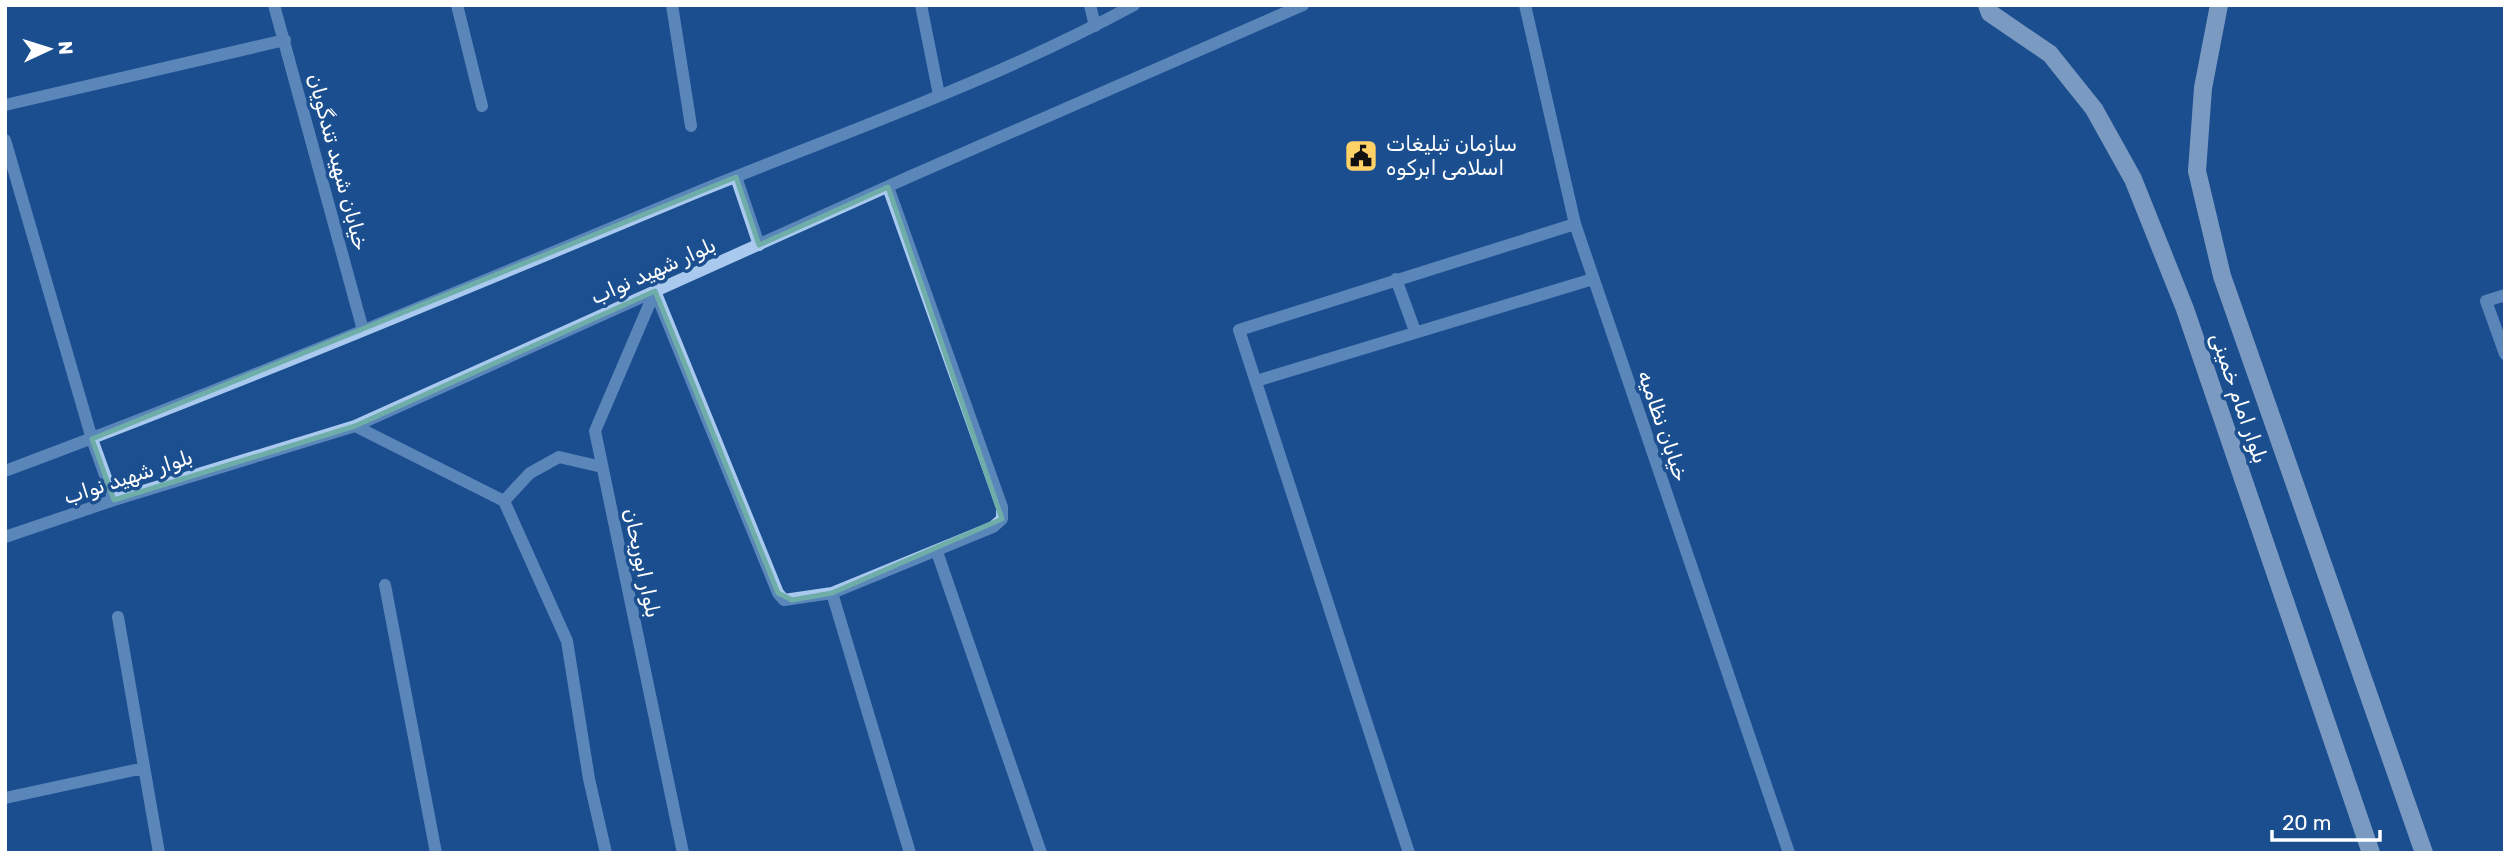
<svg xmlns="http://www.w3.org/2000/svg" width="2510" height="858" font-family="Rubik,Vazirmatn,sans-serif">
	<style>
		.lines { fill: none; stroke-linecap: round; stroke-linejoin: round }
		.minor { stroke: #a9c9ee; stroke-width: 12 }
		.major { stroke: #f0f6ff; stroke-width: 18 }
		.marked { fill: none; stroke: #6fada8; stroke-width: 5; stroke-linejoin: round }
		.labels { text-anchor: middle; stroke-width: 7; stroke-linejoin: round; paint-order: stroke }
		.poi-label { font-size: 21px; fill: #fff; stroke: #1b4f8f; text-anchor: start }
		.street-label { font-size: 21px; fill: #fff; stroke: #1b4f8f }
	</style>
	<rect width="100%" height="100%" fill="#1b4f8f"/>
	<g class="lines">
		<path class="minor" d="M 274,5 L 363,330
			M 457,5 L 482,106
			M 672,5 L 691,126
			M 921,5 L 939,95
			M 1090,5 L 1095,26
			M 1525,5 L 1575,224 L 1789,853
			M 5,105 L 285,40
			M 5,140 L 92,439 L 114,500
			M 736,177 L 759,245
			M 1396,279 L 1415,331
			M 655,291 L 778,593 L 784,600 L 832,593 L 993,527 L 1002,519 L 1002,507 L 888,187
			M 655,291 L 595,431 L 683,853
			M 2505,295 L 2486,301 L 2505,354
			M 1256,381 L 1593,279
			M 355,426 L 504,501 L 567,641 L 589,779 L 606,853
			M 5,471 C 239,384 469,287 700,191 C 845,132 996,80 1134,5
			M 504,501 L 530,473 L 559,457 L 602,467
			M 5,537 L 114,500 L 355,426 L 911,176 L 1303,5
			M 937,552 L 1041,853
			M 385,585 L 436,853
			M 832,593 L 910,853
			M 118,617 L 159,853
			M 5,798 L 144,768
			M 1409,853 L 1239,330 L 1575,224"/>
		<path class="major" d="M 1987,5 L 1990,13 L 2050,54 L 2094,109 L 2133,179 L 2185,309 L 2371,853
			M 2219,5 L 2203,88 L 2197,171 L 2222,276 L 2424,853"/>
	</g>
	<path d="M0 0H2510V858H0ZM 736,177 L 759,245 L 888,187 L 1002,519 L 832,593 L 792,600 L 778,593 L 655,291 L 355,426 L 114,500 L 92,439 Z" fill="#1b4f8f" fill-opacity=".55" fill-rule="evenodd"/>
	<path class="marked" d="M 736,177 L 759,245 L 888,187 L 1002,519 L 832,593 L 792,600 L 778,593 L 655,291 L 355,426 L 114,500 L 92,439 Z"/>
	<defs>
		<symbol id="civic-square" viewBox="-11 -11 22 22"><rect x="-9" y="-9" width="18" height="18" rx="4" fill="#ffd166" stroke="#1b4f8f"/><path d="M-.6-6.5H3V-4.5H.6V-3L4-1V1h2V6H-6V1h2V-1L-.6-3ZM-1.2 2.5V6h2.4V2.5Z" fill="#111"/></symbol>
	</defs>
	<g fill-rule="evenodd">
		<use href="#civic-square" x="1342" y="137" width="38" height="38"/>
	</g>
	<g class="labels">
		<g class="poi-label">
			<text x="1386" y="151">سازمان تبلیغات<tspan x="1386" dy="24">اسلامی ابرکوه</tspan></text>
		</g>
		<g class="street-label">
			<text transform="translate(338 162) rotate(75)" y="7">خیابان شهید تندگویان</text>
			<text transform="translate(653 271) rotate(-24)" y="7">بلوار شهید نواب</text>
			<text transform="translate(2239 398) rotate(71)" y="7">بلوار امام خمینی</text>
			<text transform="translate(1663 426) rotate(71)" y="7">خیابان نظامیه</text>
			<text transform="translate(128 477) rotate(-18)" y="7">بلوار شهید نواب</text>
			<text transform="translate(642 563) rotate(78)" y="7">بلوار ابوریحان</text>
		</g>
	</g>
	<rect width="2510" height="858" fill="none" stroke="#ffffff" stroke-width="14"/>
	<g transform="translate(49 49) rotate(86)" stroke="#1b4f8f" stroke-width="5" paint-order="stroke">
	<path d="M0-5L12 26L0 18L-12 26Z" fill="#ffffff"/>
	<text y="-10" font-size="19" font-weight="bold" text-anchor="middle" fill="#ffffff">N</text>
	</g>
	<path d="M2272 830v10h108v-10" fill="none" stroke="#ffffff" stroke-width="3.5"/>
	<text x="2282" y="830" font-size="21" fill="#ffffff" stroke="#1b4f8f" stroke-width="5" paint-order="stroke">20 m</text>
</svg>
